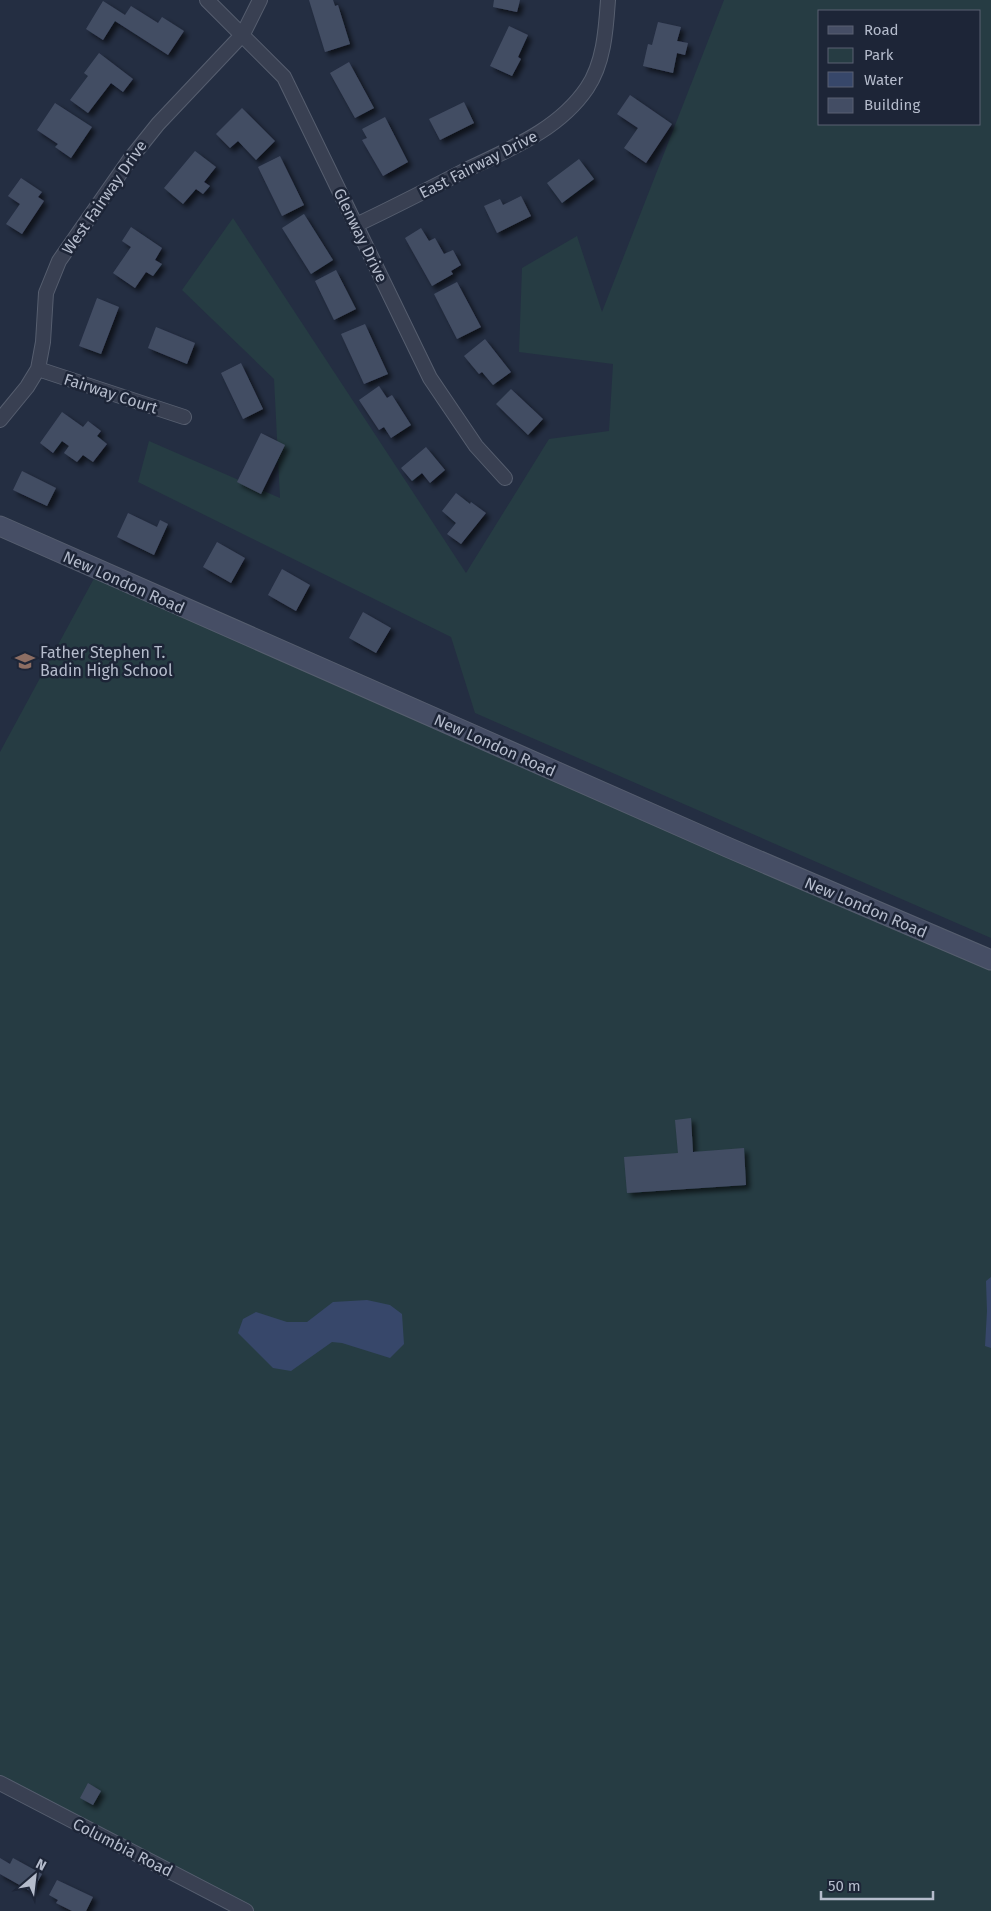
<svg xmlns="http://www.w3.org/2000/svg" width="991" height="1911" font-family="'Fira Sans',sans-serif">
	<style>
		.green { fill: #263c43; fill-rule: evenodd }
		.water { fill: #37476a }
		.building { fill: #434d64; filter: url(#shadow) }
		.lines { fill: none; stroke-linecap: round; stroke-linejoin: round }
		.street-casing { stroke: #565e6f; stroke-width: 16 }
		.secondary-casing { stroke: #565e6f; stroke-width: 21 }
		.street { stroke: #394052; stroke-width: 14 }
		.secondary { stroke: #464e65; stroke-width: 19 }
		.labels { text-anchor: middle; stroke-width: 5; stroke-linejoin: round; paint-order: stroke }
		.street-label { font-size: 16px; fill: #b5bccc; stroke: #1d2537 }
		.poi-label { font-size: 16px; fill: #b5bccc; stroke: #1d2537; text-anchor: start }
	</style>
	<defs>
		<filter id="shadow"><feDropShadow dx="4" dy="4" stdDeviation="2.5" flood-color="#0009"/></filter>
	</defs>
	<rect width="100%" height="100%" fill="#242e42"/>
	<path class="green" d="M 724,0 L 991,0 L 991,938 L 475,713 L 451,637 L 138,482 L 149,441 L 280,498 L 274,379 L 182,290 L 233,218 L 466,573 L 549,439 L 609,431 L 613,364 L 519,352 L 522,268 L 577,236 L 602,312 ZM 820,11 L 980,11 L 980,124 L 820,124 Z
		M 98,571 L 991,960 L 991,1911 L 246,1911 L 0,1783 L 0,752 Z"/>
	<path class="water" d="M 991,1277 L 991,1348 L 985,1346 L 987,1311 L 986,1281 Z
		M 367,1300 L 390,1305 L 402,1314 L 404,1344 L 390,1358 L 342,1343 L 332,1342 L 291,1371 L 273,1368 L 238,1333 L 243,1319 L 256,1312 L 287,1322 L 307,1322 L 333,1302 Z"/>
	<path class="building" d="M 309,0 L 333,0 L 335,6 L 338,5 L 350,44 L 325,52 Z
		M 494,0 L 520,0 L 517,12 L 493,7 Z
		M 103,1 L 125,15 L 131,6 L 158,23 L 162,17 L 184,31 L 168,55 L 115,21 L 103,40 L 86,29 Z
		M 658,22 L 681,27 L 677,41 L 688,43 L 685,55 L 677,53 L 673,73 L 643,66 L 648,44 L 652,45 Z
		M 509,26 L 528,35 L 518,57 L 521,59 L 512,76 L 490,66 Z
		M 99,53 L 133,79 L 123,92 L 111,83 L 88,113 L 70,100 L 88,76 L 84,73 Z
		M 349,62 L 374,108 L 355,118 L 330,73 Z
		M 630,95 L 672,124 L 646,163 L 624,148 L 638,128 L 617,114 Z
		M 464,102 L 474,123 L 440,140 L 429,119 Z
		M 55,103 L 92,127 L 71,158 L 55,147 L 58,144 L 37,130 Z
		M 242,108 L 275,141 L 256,160 L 238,141 L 230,148 L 216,134 Z
		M 385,117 L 408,162 L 383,176 L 362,140 L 367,138 L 362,129 Z
		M 195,151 L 216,167 L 204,182 L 210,186 L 203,194 L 196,189 L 183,204 L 164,188 Z
		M 280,156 L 304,205 L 282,216 L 258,167 Z
		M 579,159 L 594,179 L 562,203 L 547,183 Z
		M 21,178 L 42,192 L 38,197 L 44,201 L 22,234 L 6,224 L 20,204 L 8,196 Z
		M 521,196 L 531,216 L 497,233 L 484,206 L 500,199 L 503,205 Z
		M 304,214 L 333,260 L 311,274 L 282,228 Z
		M 131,227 L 162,248 L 155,260 L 162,264 L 153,276 L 146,272 L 135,288 L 113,273 L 131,247 L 122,241 Z
		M 421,228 L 429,241 L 435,238 L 444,254 L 453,250 L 461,265 L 451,271 L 453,274 L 432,286 L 405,238 Z
		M 336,270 L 356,309 L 334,320 L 315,281 Z
		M 457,282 L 481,327 L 457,339 L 434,294 Z
		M 97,298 L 119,307 L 101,354 L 79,346 Z
		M 365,324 L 388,374 L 364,384 L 341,334 Z
		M 156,327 L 195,343 L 187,364 L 148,348 Z
		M 485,339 L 511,372 L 493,385 L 482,372 L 479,374 L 464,356 Z
		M 241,363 L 263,409 L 243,419 L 221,373 Z
		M 379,386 L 387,398 L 392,395 L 411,425 L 391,438 L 384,427 L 379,430 L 359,400 Z
		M 511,389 L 543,419 L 528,435 L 496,404 Z
		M 62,412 L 83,427 L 88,421 L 101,431 L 97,436 L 107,444 L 93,462 L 83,455 L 77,462 L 64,453 L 69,446 L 62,441 L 53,453 L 40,443 Z
		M 261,433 L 285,445 L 261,494 L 237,482 Z
		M 426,447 L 445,470 L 430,483 L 422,473 L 412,481 L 401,468 Z
		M 22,471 L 56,488 L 47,506 L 13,490 Z
		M 456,493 L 470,504 L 471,502 L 486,513 L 461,544 L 447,534 L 456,523 L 442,511 Z
		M 128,513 L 157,527 L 160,520 L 168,524 L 154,555 L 117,537 Z
		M 217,542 L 245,558 L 231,583 L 203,567 Z
		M 282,569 L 310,585 L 296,611 L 268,595 Z
		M 363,612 L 391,628 L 376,653 L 349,638 Z
		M 691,1118 L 693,1152 L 744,1148 L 746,1185 L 627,1193 L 624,1157 L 678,1153 L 675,1120 Z
		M 88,1783 L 101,1791 L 93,1805 L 80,1798 Z
		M 0,1858 L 10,1864 L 13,1858 L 42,1874 L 32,1892 L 0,1874 Z
		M 57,1880 L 93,1897 L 86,1911 L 72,1911 L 56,1903 L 58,1900 L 49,1895 Z"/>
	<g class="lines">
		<defs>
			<path id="street" d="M 207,0 L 284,77 L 430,378 L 476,446 L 505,478
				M 356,225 C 392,208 427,190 462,172 C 507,150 558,131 587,88 C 604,63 606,29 608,0
				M 38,369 L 184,417
				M 0,420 L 27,387 L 38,369 L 43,342 L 46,293 L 59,261 L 130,159 L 158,124 L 243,34 L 260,0
				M 0,1783 L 246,1911"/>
			<path id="secondary" d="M 0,526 L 727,847 L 991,960"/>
		</defs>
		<use href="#street" class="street-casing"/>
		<use href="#secondary" class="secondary-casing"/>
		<use href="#street" class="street"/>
		<use href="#secondary" class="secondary"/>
	</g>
	<defs>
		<symbol id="school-bare" viewBox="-9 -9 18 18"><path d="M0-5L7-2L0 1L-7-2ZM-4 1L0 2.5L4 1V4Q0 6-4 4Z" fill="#8d6e63" stroke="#1d2537" stroke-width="2.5" paint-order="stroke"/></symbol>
	</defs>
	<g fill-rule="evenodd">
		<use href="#school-bare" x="11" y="647" width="28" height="28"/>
	</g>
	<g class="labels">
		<g class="street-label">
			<text transform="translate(478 164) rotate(-27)" y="6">East Fairway Drive</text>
			<text transform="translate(104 197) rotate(-55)" y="6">West Fairway Drive</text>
			<text transform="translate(361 235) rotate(64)" y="6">Glenway Drive</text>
			<text transform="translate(111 393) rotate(18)" y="6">Fairway Court</text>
			<text transform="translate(124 582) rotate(24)" y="6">New London Road</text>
			<text transform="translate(495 745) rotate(24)" y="6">New London Road</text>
			<text transform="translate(866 907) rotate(23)" y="6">New London Road</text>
			<text transform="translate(123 1847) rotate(27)" y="6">Columbia Road</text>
		</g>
		<g class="poi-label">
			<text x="40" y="658">Father Stephen T.<tspan x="40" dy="18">Badin High School</tspan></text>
		</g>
	</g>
	<rect x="818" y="10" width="162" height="115" fill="#1d2537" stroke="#5a6173"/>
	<rect x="828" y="26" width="25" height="8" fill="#464e65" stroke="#5a6173"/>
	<text x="864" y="35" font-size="15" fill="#b5bccc">Road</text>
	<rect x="828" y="48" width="25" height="15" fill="#263c43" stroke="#5a6173"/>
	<text x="864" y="60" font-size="15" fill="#b5bccc">Park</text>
	<rect x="828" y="72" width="25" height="15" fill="#37476a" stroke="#5a6173"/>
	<text x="864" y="85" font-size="15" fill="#b5bccc">Water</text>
	<rect x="828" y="98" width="25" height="15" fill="#434d64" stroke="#5a6173"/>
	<text x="864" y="110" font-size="15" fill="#b5bccc">Building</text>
	<g transform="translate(35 1876) rotate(28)" stroke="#1d2537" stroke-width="4" paint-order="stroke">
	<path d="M0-4L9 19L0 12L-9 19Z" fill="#b5bccc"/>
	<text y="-8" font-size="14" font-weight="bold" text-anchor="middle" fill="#b5bccc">N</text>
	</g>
	<path d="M821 1891v8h112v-8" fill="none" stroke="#b5bccc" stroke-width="2.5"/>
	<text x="828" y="1891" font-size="15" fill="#b5bccc" stroke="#1d2537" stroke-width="4" paint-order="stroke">50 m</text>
</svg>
